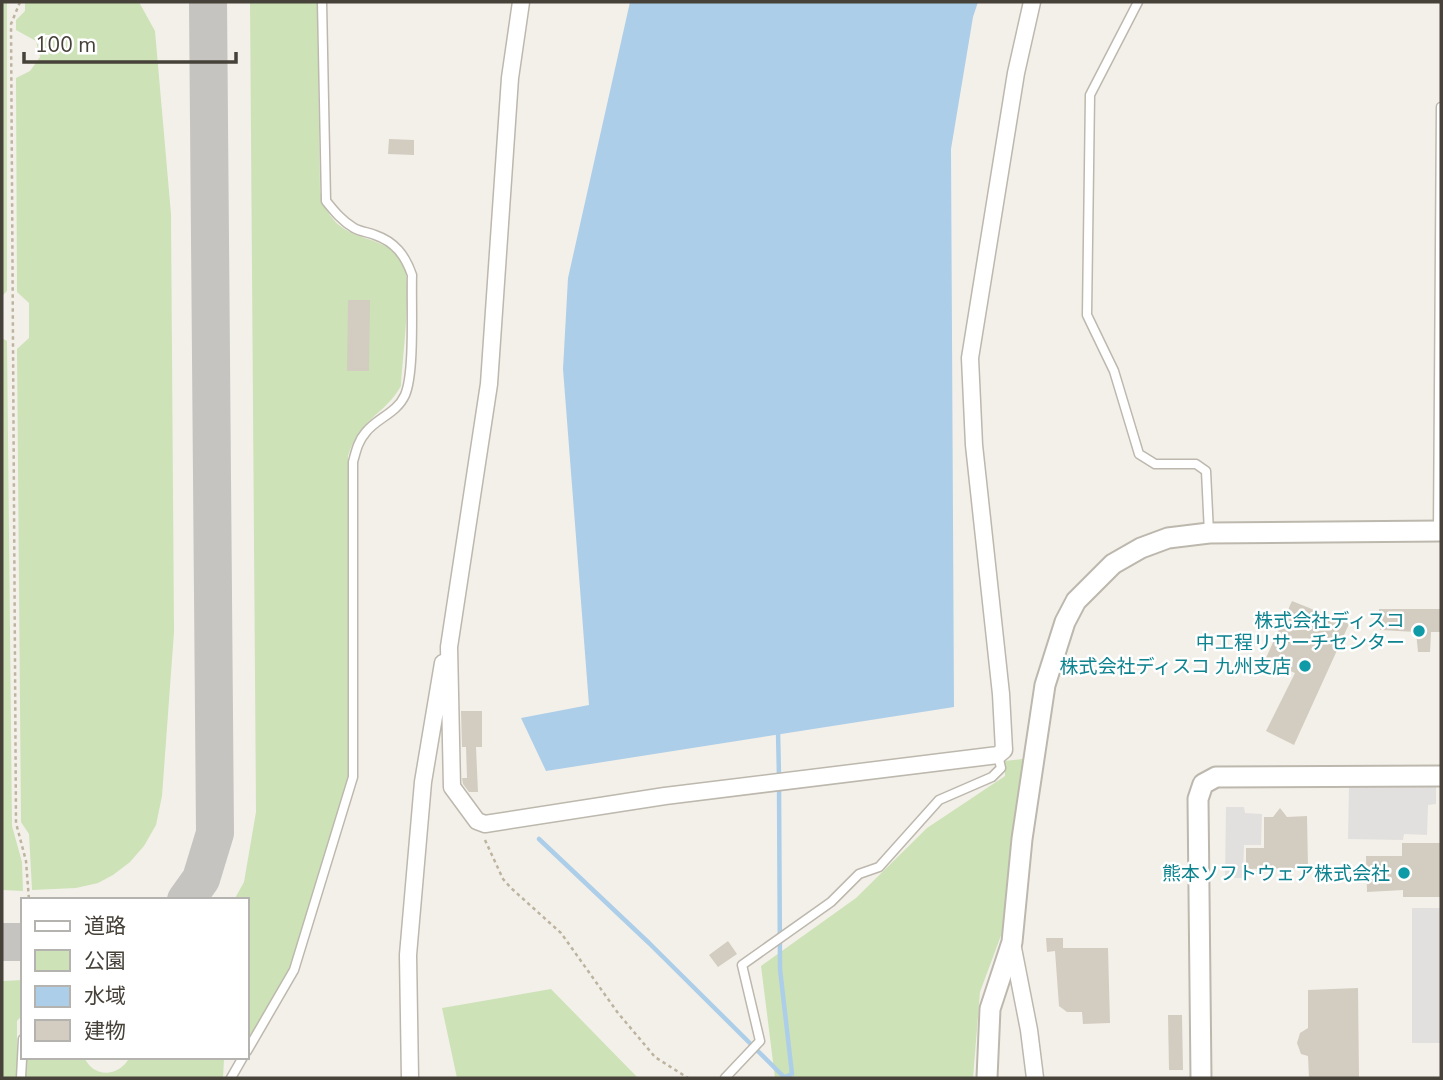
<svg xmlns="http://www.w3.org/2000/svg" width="1443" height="1080" font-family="'Nunito Sans','Noto Sans JP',sans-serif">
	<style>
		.green { fill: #cde2b7 }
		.parking { fill: #e2e0de }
		.water { fill: #adcee8 }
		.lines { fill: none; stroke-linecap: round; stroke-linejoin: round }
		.stream { stroke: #adcee8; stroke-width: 4.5 }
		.taxiway { stroke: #c5c4c0; stroke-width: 38 }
		.building { fill: #d3ccc0 }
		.service-casing { stroke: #bdb8ad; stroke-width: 11 }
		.minor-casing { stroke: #bdb8ad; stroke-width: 19 }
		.tertiary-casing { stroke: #bdb8ad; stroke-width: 23 }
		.path { stroke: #bdb4a0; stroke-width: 2.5; stroke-dasharray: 3.5 3.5; stroke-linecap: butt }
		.service { stroke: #fff; stroke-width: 8 }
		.minor { stroke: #fff; stroke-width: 16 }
		.tertiary { stroke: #fff; stroke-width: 19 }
		.culture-dot { fill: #0f9aa8; stroke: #fff; stroke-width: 2.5 }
		.labels { text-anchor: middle; stroke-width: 5; stroke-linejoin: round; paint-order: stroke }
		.culture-label { font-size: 19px; fill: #0d838f; stroke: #fff; text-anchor: end }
	</style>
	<rect width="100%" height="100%" fill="#f3f0ea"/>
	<path class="green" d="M 2,2 L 7,2 L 7,291 L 2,296 Z
		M 25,2 L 139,2 L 155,31 L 171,214 L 174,632 L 162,796 L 156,825 L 144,846 L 130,862 L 113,875 L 98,883 L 76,888 L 32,890 L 29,834 L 21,822 L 17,349 L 29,338 L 29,303 L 17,292 L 16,78 L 30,71 L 40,57 L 36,41 L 16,30 L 16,20 L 25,11 Z
		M 250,2 L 317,2 L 320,191 C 334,252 386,226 404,266 C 412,285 402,362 401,386 C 384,416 360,417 348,456 L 350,773 L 290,967 L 247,1041 L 247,900 L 234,900 L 244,882 L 256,812 Z
		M 2,338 L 7,341 L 12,826 L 22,862 L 23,891 L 2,890 Z
		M 1030,758 L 1006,922 L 980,992 L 973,1078 L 775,1078 L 761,966 L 856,898 L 927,828 L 1005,776 L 1005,761 Z
		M 23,980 L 23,1014 L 17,1021 L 17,1078 L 2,1078 L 2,981 Z
		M 551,989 L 638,1078 L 457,1078 L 442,1008 Z
		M 24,1057 L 84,1057 C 94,1079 119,1077 130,1057 L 234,1057 L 224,1059 L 223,1078 L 25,1078 Z"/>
	<path class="parking" d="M 1349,786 L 1436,787 L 1436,804 L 1428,805 L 1427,835 L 1404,834 L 1403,840 L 1348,839 Z
		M 1226,807 L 1244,807 L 1245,813 L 1262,814 L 1261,845 L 1244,845 L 1243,878 L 1225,878 Z
		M 1441,908 L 1441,1043 L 1412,1043 L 1412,908 Z"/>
	<path class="water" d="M 630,2 L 978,2 L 973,17 L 951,149 L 954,707 L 546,771 L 521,718 L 589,705 L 563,369 L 568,278 Z"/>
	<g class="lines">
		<path class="stream" d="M 778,730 L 779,777
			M 779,786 L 780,969 L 792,1074 L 783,1078
			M 539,839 L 649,943 L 784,1077"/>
		<path class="taxiway" d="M 186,900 L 201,879 L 215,833 L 208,2
			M 2,942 L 23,942"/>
	</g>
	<path class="building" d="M 389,139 L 414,140 L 414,155 L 388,154 Z
		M 348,300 L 370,300 L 369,371 L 347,371 Z
		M 1292,601 L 1349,624 L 1294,745 L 1266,731 L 1295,673 L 1265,660 Z
		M 1379,609 L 1441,609 L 1441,632 L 1431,632 L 1430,652 L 1418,652 L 1416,632 L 1380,630 Z
		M 461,711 L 482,711 L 482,747 L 476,747 L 478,792 L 469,792 L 463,784 L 462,778 L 467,778 L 466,747 L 462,747 Z
		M 1280,808 L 1287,817 L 1307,816 L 1308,868 L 1246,869 L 1246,848 L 1264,848 L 1264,817 L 1273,817 Z
		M 1402,843 L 1441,843 L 1441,897 L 1403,897 L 1403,890 L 1367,892 L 1366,856 L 1402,856 Z
		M 1046,938 L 1063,938 L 1063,948 L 1108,948 L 1110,1023 L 1083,1024 L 1082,1012 L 1067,1012 L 1059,1006 L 1055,951 L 1047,952 Z
		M 728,941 L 737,954 L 718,967 L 709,955 Z
		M 1358,988 L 1359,1078 L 1309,1078 L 1308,1056 L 1301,1054 L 1297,1043 L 1300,1033 L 1308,1028 L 1308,990 Z
		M 1168,1015 L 1182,1015 L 1183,1070 L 1169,1070 Z"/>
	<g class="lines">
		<defs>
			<path id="service" d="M 1138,2 L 1090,95 L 1087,315 L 1114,371 L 1139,454 L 1155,464 L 1196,464 L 1206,471 L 1209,533
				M 1438,531 L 1441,107
				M 247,1051 L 294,970 L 353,777 L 353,462 C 356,451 358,441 366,432 C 377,418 397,413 405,395 C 415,372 411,302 412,275 C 405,255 395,242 375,235 C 368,232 361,232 354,228 C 342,221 334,211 326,201 L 322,2
				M 21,1078 L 23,1039
				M 231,1078 L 243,1057
				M 725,1078 L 760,1041 L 742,965 L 831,902 L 859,874 L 879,867 L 939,800 L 992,777 L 1001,768 L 998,755"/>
			<path id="minor" d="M 521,2 L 510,78 L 489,384 L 449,647 L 452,787 L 477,821 L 485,824 L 665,796 L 998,755 L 1004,750 L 1001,694 L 974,445 L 970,358 L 1016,73 L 1032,2
				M 1012,943 L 1029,1030 L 1035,1078
				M 410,1078 L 408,955 L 423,782 L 443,663"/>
			<path id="tertiary" d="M 987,1078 L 990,1009 L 1012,942 L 1022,839 L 1045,685 L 1065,622 L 1076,601 L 1113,564 L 1141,548 L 1168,538 L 1209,533 L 1441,531
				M 1201,1078 L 1198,799 L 1203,784 L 1216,777 L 1441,776"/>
		</defs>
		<use href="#service" class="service-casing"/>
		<use href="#minor" class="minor-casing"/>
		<use href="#tertiary" class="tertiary-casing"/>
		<path class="path" d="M 20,2 L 11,24 L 16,823 L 26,861 L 29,900
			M 485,840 L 503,879 L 511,888 L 561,933 L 618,1013 L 655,1057 L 688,1078"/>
		<use href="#service" class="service"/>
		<use href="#minor" class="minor"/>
		<use href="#tertiary" class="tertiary"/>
	</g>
	<g class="culture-dot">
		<circle cx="1419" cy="631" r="7"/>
		<circle cx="1305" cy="666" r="7"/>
		<circle cx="1404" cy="873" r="7"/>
	</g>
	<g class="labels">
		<g class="culture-label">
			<text x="1405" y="627">株式会社ディスコ<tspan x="1405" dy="22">中工程リサーチセンター</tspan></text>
			<text x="1291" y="673">株式会社ディスコ 九州支店</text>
			<text x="1390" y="880">熊本ソフトウェア株式会社</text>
		</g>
	</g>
	<rect width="1443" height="1080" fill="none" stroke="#464139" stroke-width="7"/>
	<rect x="21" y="898" width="228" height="161" fill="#ffffff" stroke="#b5b3b0" stroke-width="2"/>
	<rect x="35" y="921" width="35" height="10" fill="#ffffff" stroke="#b5b3b0" stroke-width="2"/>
	<text x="84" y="933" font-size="21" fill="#464139">道路</text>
	<rect x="35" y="950" width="35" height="21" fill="#cde2b7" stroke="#b5b3b0" stroke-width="2"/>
	<text x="84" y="968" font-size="21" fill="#464139">公園</text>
	<rect x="35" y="986" width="35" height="21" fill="#adcee8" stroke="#b5b3b0" stroke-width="2"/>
	<text x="84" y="1003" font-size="21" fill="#464139">水域</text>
	<rect x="35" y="1020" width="35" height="21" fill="#d3ccc0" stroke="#b5b3b0" stroke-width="2"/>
	<text x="84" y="1038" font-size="21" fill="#464139">建物</text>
	<path d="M24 52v10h212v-10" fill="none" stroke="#464139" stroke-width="3.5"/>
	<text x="35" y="52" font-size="21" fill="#464139" stroke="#ffffff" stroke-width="5" paint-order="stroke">100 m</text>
</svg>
